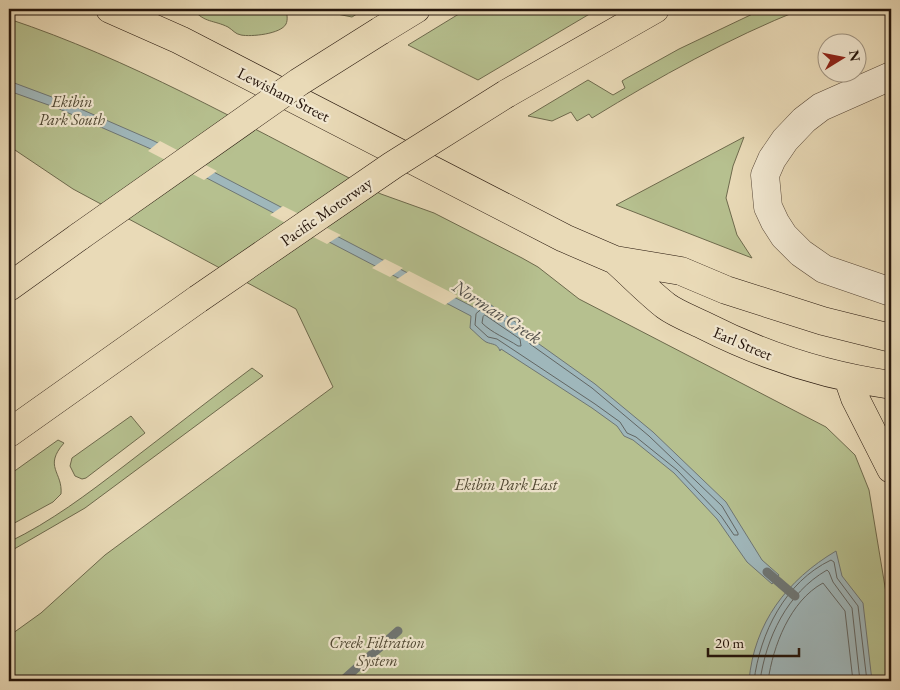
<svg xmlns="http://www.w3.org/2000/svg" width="900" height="690" font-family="'EB Garamond',serif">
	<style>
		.green { fill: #b6c08f; stroke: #6e6a4d }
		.water { fill: #9fb7bb; stroke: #6e7675 }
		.pier { fill: #e9dab7 }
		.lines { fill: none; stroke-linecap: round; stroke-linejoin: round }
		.shore { stroke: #626663; stroke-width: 1 }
		.stream { stroke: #6e7675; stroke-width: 9 }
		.minor-casing { stroke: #564636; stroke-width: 29 }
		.major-casing { stroke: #25150b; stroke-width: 29 }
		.highway-casing { stroke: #25150b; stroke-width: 29 }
		.minor { stroke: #f1e7d0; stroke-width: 28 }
		.major { stroke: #e9dab7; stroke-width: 28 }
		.highway { stroke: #e9dab7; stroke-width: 28 }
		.highway-bridge-casing { stroke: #25150b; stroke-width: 29; stroke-linecap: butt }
		.highway-bridge { stroke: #e9dab7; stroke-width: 28 }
		.labels { text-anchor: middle; stroke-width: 4.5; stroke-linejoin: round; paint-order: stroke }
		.street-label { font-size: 16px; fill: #25150b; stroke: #f1e7d0 }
		.park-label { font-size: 16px; font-style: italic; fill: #504833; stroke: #f1e7d0 }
		.water-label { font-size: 18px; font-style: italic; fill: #504e49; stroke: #f1e7d0 }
	</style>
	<rect width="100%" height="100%" fill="#e9dab7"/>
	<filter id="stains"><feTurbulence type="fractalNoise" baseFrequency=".004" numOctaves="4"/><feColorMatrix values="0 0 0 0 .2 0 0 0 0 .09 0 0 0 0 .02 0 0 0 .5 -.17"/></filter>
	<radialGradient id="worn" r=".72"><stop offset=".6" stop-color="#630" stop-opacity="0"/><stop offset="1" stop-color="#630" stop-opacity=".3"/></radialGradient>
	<path class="green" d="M 193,9 L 286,9 C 287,14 288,20 286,24 C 281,34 251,37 241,35 C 235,34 233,30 228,27 C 214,20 204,23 193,9 Z
		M 324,9 L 365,9 L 352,17 L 337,14 Z
		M 467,9 L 598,9 L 478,80 L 408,45 Z
		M 763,9 L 802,9 C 729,38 659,77 592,118 L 589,114 L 577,121 L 571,112 L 552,121 L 528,116 L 588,80 L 613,95 L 625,88 L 622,81 L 625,79 L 679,49 Z
		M 9,19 C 129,59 240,122 353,180 L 381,194 L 434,213 L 522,258 L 538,267 L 579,299 L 826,427 L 855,455 L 869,490 L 891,623 L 891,681 L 9,681 L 9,636 L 41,613 L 105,555 L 333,387 L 296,309 L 73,189 L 9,146 Z
		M 744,137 L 733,166 L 726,198 L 737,235 L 752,258 L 616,205 Z
		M 252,368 L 263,376 L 85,508 L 9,552 L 9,542 C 52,521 86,495 124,466 C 167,433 209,400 252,368 Z
		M 131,416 L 145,433 L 86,478 L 82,479 L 75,476 L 70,466 L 72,458 Z
		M 58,440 L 64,443 C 43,467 63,472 61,494 L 53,502 L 9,526 L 9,475 Z"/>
	<path class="water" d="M 9,81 L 60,100 L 154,141 L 475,308 L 484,300 L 531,333 L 532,339 L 595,384 L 653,432 L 726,502 L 762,560 L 779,575 L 772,584 L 747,562 L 717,519 L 674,473 L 633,440 L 624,436 L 617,426 L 592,408 L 501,349 L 500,351 C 497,343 493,345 486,342 C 481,339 475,332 470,328 L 471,316 L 151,149 L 57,108 L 9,91 Z
		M 836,551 L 842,576 L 863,603 L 872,681 L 749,681 C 754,623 787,580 836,551 Z"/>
	<path class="pier" d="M 160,141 L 217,171 L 204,180 L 148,151 Z
		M 283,206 L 341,235 L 327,244 L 270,215 Z
		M 385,259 L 403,268 L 390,277 L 372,268 Z
		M 409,271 L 458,296 L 445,305 L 396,280 Z"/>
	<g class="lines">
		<path class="shore" d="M 483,308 L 486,308 L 526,336 L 530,344 L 592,388 L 649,436 L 722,506 L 738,533 L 738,535 L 734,535 L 721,516 L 677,470 L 636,437 L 627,433 L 620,422 L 595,404 L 497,339 L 488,337 L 475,325 L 476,314 Z
			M 485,315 L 520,339 L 521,346 L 518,346 C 506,338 492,333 482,323 L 483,317 Z
			M 754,681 C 760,633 785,582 831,560 L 834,562 L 837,578 L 858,606 L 867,681
			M 760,681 C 766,638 787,593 827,570 L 829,572 L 833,582 L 852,608 L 860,681
			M 768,681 C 773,646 790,601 823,583 L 845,611 L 853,681"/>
		<path class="stream" d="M 767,572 L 795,596
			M 342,681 L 398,631"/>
		<defs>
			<path id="minor" d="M 891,76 L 821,107 L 804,120 L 785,140 L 772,159 L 765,175 L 768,207 L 775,222 L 784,236 L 801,253 L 824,269 L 891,292"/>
			<path id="major" d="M 110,9 L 180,40 L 564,238 L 615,260 L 681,271 L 726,290 L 823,321 L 891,338
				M 615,260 C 632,275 648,292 666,306 C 677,314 691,319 703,325 C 762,355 826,376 891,385
				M 848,378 L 855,398 L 891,469"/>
			<path id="highway" d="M 380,31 L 416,9
				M 506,94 L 655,9
				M 9,287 L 80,236
				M 9,433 L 198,299"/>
		</defs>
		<use href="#minor" class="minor-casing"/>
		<use href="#major" class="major-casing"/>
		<use href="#highway" class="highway-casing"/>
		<use href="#minor" class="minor"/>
		<use href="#major" class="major"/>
		<use href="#highway" class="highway"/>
		<defs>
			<path id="highway-bridge" d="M 80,236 L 299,82 L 380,31
				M 198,299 L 393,165 L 506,94"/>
		</defs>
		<use href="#highway-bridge" class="highway-bridge-casing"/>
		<use href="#highway-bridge" class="highway-bridge"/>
	</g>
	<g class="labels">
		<g class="street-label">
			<text transform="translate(284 94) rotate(27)" y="6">Lewisham Street</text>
			<text transform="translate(326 211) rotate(-35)" y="6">Pacific Motorway</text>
			<text transform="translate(743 343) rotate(23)" y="6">Earl Street</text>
		</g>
		<g class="park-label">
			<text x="72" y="107">Ekibin<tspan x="72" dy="18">Park South</tspan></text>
			<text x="506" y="490">Ekibin Park East</text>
			<text x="377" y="648">Creek Filtration<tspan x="377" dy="18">System</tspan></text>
		</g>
		<g class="water-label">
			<text transform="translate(497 312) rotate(33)" y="6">Norman Creek</text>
		</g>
	</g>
	<rect width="900" height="690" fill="none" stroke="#e9dab7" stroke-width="30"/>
	<rect x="10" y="10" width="880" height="670" fill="none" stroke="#25150b" stroke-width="2.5"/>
	<rect x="15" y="15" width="870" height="660" fill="none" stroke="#25150b"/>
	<g transform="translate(842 58) rotate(80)"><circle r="24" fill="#f1e7d0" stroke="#9f9381"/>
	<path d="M0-4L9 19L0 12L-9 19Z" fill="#8f2418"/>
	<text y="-8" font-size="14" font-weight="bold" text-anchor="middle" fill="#25150b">N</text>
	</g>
	<path d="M708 648v8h91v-8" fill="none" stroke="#25150b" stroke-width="2.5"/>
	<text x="715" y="648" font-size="15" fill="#25150b" stroke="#f1e7d0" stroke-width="4" paint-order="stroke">20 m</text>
	<rect width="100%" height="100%" filter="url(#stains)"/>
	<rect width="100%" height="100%" fill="url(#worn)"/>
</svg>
